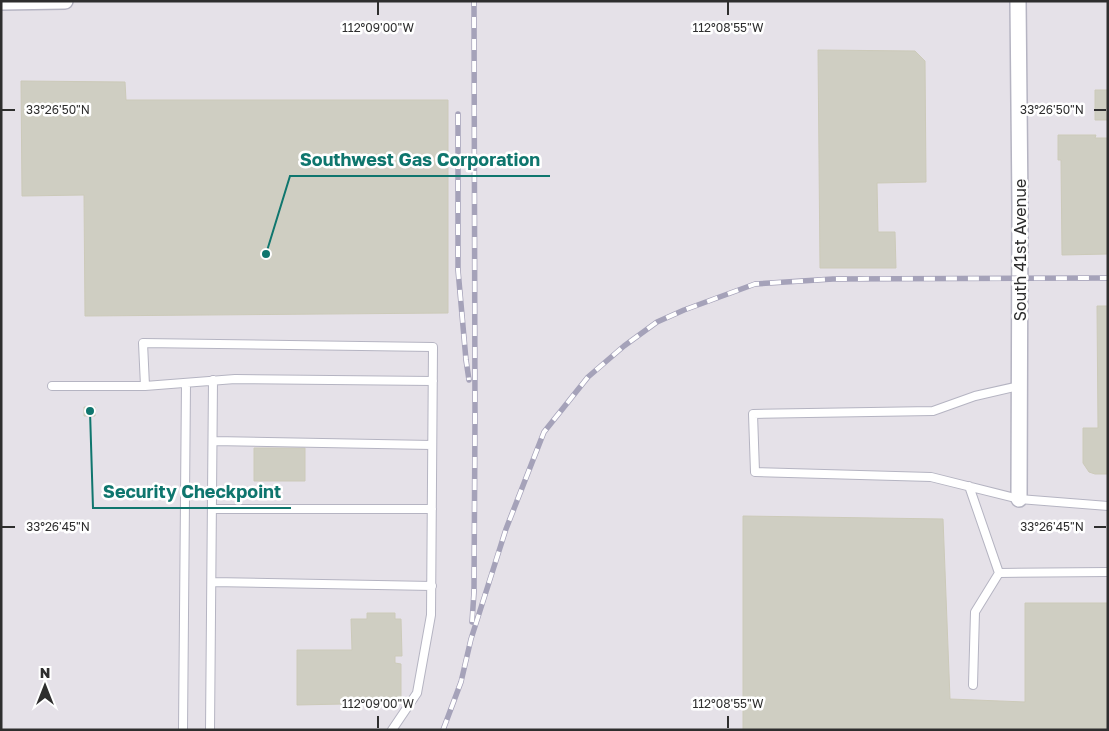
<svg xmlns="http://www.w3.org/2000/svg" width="1109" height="731" font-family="'Golos Text',sans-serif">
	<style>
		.industrial { fill: #e5e1e8 }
		.building { fill: #cfcec2; stroke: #cccab9 }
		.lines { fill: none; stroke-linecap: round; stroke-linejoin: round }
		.lane-casing { stroke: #b5b4c2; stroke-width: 10 }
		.street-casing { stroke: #b5b4c2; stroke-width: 18 }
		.lane { stroke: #fff; stroke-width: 8 }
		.street { stroke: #fff; stroke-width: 15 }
		.rail-casing { stroke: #a5a2b9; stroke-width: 5.5 }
		.rail { stroke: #fff; stroke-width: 4; stroke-dasharray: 11; stroke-linecap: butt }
		.ticks { fill: none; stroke: #2e2e2e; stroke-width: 2 }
		.labels { text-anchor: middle; stroke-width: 5; stroke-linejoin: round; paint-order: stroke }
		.street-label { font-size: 16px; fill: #2e2e2e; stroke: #fff }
		.ticks-label { font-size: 12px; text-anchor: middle; fill: #2e2e2e; stroke: #fff; stroke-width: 5; stroke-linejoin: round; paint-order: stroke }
		.leader { fill: none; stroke: #0f766e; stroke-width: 2 }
		.callout-dot { fill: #0f766e; stroke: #fff; stroke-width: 2 }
		.callout-label { font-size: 18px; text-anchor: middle; font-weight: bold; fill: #0f766e; stroke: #fff; stroke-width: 5; stroke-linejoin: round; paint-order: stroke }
	</style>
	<rect width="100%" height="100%" fill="#efede0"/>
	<path class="industrial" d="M 1,1 L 1108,1 L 1108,730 L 1,730 Z"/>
	<path class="building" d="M 818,50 L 915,51 L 925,61 L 926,182 L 877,183 L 878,232 L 895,232 L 896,268 L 820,268 Z
		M 21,81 L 125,82 L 126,100 L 448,100 L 448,313 L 85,316 L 84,195 L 22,196 Z
		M 1095,90 L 1108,90 L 1108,120 L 1095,120 Z
		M 1058,135 L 1096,135 L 1095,138 L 1108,138 L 1108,254 L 1062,255 L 1061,160 L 1058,160 Z
		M 1097,306 L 1108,306 L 1108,474 L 1095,474 L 1089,472 L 1083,463 L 1083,428 L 1098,428 Z
		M 84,407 L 95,407 L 95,416 L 84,416 Z
		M 254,448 L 305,448 L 305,481 L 254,481 Z
		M 743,516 L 943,519 L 950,699 L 1025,702 L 1025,603 L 1108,603 L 1108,730 L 743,730 Z
		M 367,613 L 395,613 L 395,619 L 401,619 L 402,656 L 395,656 L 395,663 L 401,664 L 401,699 L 345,699 L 343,704 L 297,705 L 297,650 L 352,650 L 351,619 L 367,619 Z"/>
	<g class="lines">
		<defs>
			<path id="lane" d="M 52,386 L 145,386 L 143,343 L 433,347 L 431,615 L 417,693 L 392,730
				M 145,386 L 235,379 L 433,381
				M 1019,386 L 975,396 L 933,411 L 753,414 L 755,472 L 931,477 L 1019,499 L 1108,506
				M 213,441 L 432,445
				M 969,486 L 999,573 L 1108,572
				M 212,509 L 432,509
				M 212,582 L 432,586
				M 973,685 L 975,612 L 999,573
				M 183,730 L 186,383
				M 210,730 L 213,380"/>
			<path id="street" d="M 1018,1 L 1020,207 L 1019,499
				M 1,2 L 65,1"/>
		</defs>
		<use href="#lane" class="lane-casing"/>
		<use href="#street" class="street-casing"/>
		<use href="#lane" class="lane"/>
		<use href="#street" class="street"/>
		<defs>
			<path id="rail" d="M 458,114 L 458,270 L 466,360 L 469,380
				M 472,622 L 474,592 L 475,417 L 474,1
				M 443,730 L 461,682 L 471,639 L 506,529 L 544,432 L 588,377 L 624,346 L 657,322 L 684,310 L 755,284 L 833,279 L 1108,278"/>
		</defs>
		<use href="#rail" class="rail-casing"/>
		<use href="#rail" class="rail"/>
	</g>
	<path class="ticks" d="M 378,2 L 378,15M 728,2 L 728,15M 2,110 L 15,110M 1094,110 L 1106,110M 2,527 L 15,527M 1094,527 L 1106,527M 378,716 L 378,728M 728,716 L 728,728"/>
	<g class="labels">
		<g class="street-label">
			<text transform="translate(1020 250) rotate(-90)" y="6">South 41st Avenue</text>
		</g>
	</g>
	<g class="ticks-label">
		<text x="378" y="32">112°09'00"W</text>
		<text x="728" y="32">112°08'55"W</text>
		<text x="58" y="114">33°26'50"N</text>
		<text x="1052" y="114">33°26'50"N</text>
		<text x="58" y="531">33°26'45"N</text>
		<text x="1052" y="531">33°26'45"N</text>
		<text x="378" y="708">112°09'00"W</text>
		<text x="728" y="708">112°08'55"W</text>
	</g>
	<path class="leader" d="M266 254L290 176H550M90 411L93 508H291"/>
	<g class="callout-dot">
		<circle cx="266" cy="254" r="5"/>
		<circle cx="90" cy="411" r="5"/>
	</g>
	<g class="callout-label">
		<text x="420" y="166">Southwest Gas Corporation</text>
		<text x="192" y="498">Security Checkpoint</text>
	</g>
	<rect width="1109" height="731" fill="none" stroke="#2e2e2e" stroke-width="5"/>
	<g transform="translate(45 686)" stroke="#ffffff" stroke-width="4" paint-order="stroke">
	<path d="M0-4L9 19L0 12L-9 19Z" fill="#2e2e2e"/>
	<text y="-8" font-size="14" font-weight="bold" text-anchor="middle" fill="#2e2e2e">N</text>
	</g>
</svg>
